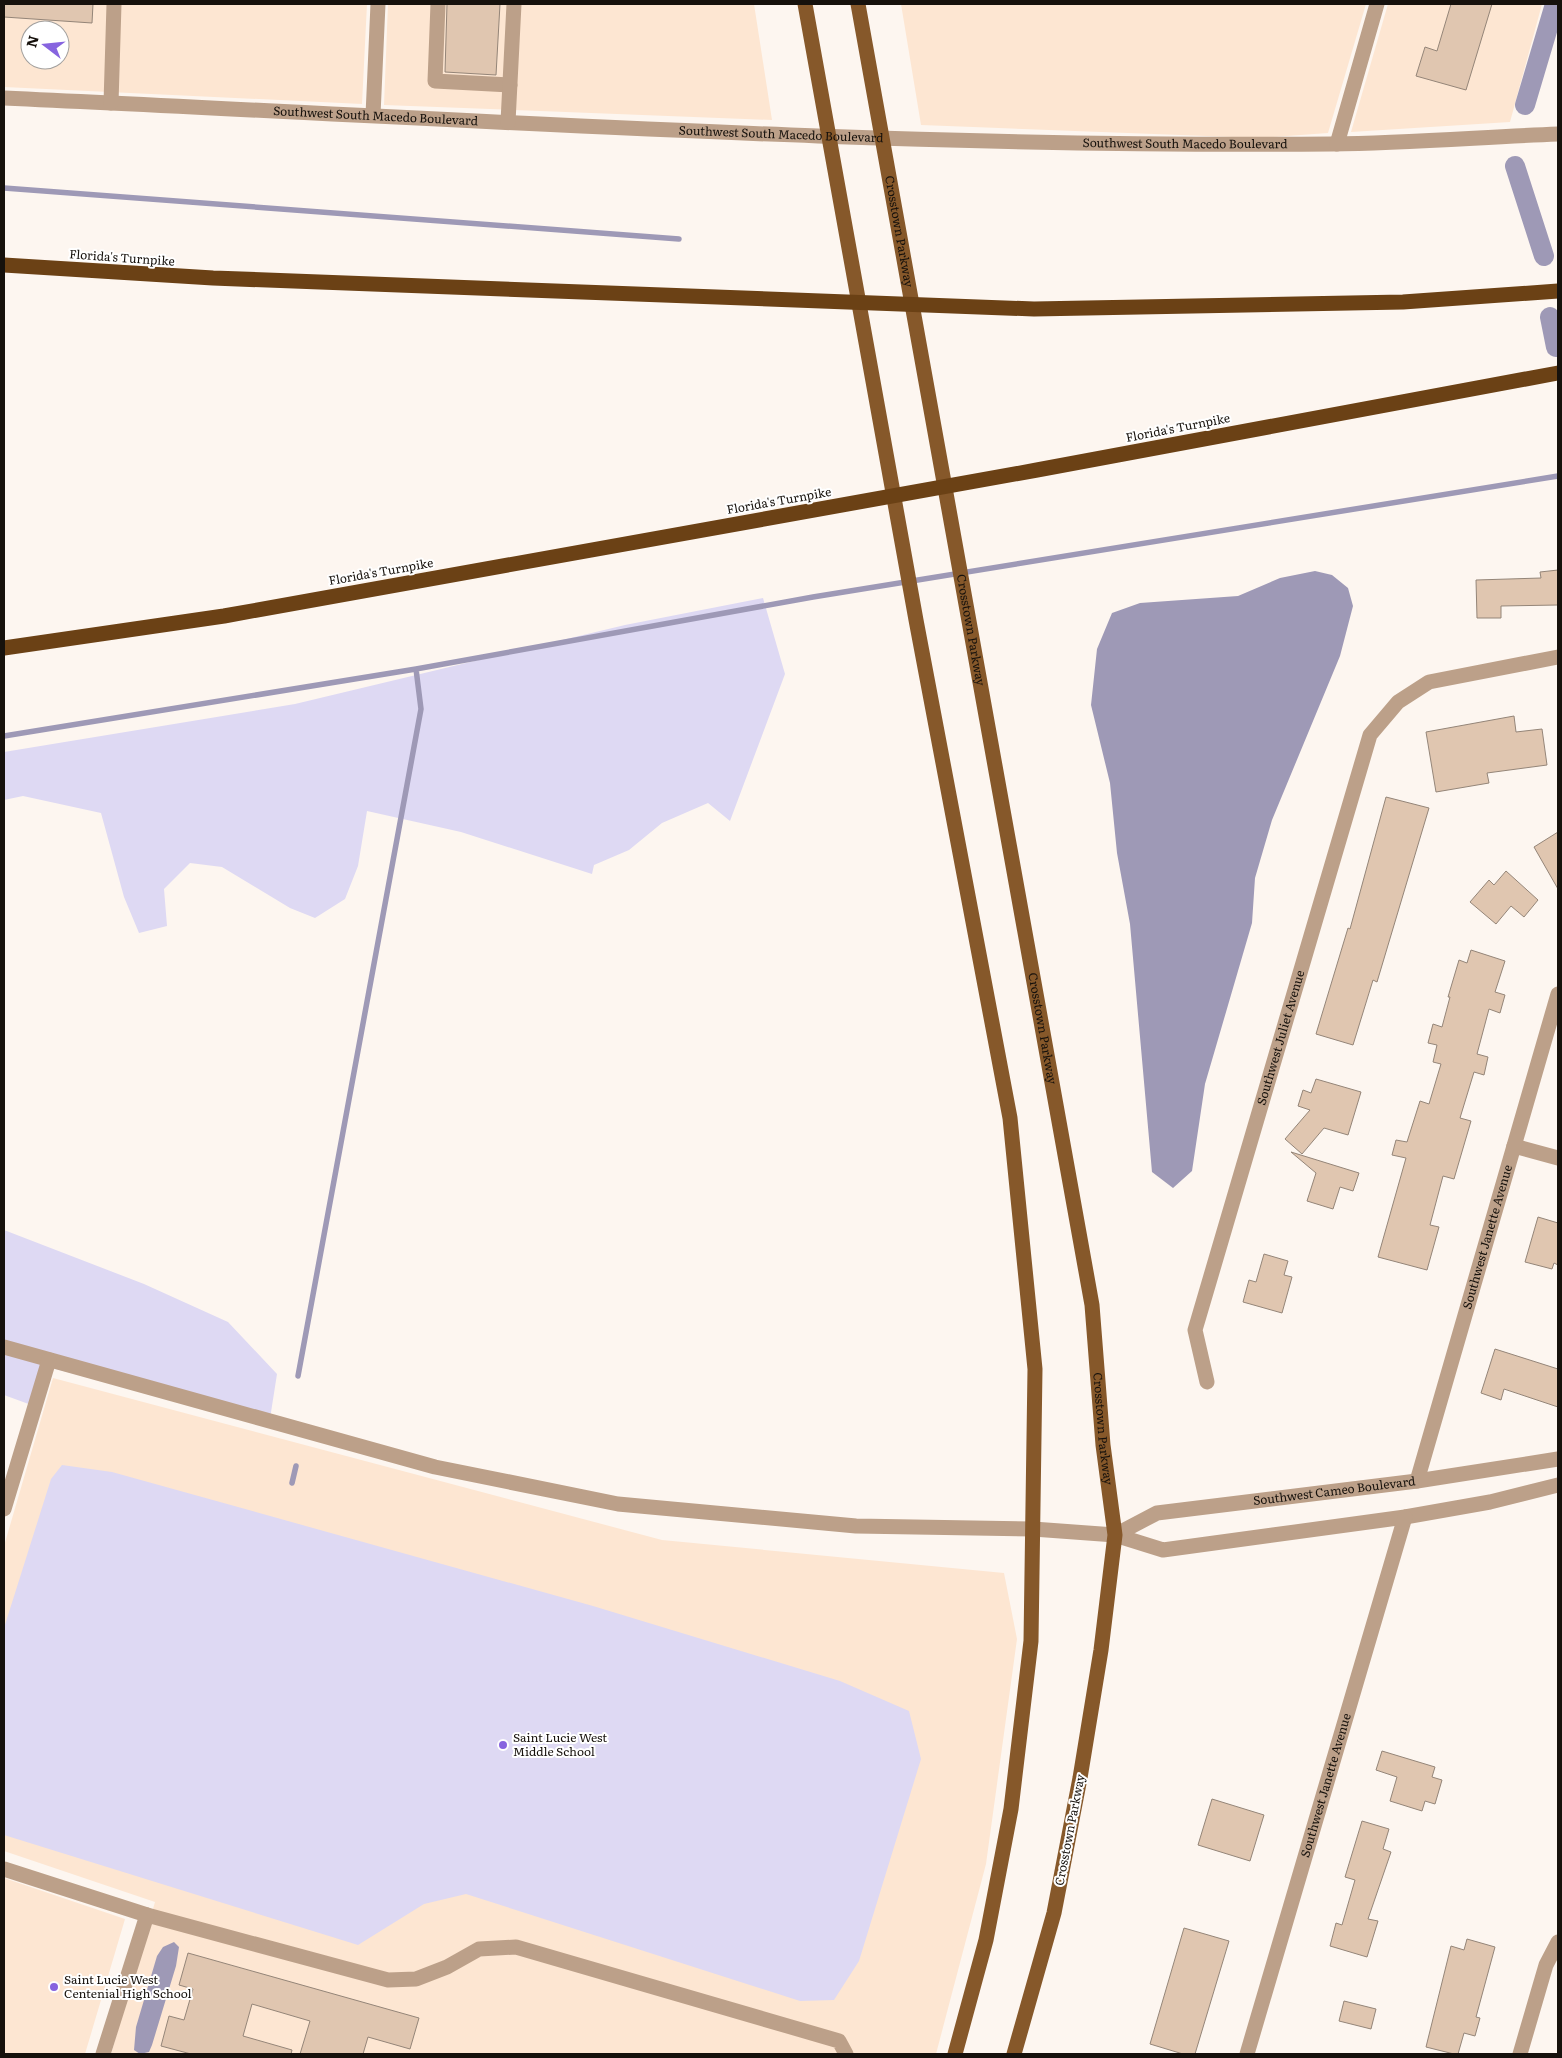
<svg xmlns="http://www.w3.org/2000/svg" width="1562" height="2058" font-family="Literata,serif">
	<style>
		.built { fill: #fde6d2; fill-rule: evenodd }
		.green { fill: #ded9f3 }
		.water { fill: #9e99b6 }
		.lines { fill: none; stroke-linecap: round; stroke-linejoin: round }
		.stream { stroke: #9e99b6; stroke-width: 5.5 }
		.canal { stroke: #9e99b6; stroke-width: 20 }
		.building { fill: #e0c6b0; stroke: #948578 }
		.minor { stroke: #bca089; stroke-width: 15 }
		.major { stroke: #86582a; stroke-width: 15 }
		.highway { stroke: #6b4115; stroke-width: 15 }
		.poi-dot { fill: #8764df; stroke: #fff; stroke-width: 2 }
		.labels { text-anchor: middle; stroke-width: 4; stroke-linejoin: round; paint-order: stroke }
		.street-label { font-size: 12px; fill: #16110c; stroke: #fff }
		.poi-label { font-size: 12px; fill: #16110c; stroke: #fff; text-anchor: start }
	</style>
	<rect width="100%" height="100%" fill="#fdf6f0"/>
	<path class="built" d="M 4,4 L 367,4 L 362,104 L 4,87 ZM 30,30 L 60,30 L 60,60 L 30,60 Z
		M 388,4 L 754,4 L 772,120 L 384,105 Z
		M 901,4 L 1366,4 L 1328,133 L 1259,138 L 921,125 Z
		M 1388,4 L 1542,4 L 1510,122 L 1351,132 Z
		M 53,1378 L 662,1540 L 1004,1573 L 1017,1639 L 986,1864 L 936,2054 L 111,2054 L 155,1902 L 4,1851 L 4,1546 Z
		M 4,1878 L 125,1919 L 85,2054 L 4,2054 Z"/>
	<path class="green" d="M 763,598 L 785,674 L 730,821 L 708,803 L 662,823 L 629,850 L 594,865 L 592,874 L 461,832 L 367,811 L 358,866 L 345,899 L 315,918 L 290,908 L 222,867 L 190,863 L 164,889 L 167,926 L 139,933 L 124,897 L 101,813 L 23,796 L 4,800 L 4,752 L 295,704 L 625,625 Z
		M 4,1230 L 144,1284 L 228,1322 L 277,1374 L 269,1425 L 52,1368 L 34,1406 L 4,1395 Z
		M 62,1465 L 112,1472 L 593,1606 L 840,1681 L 909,1711 L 921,1759 L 859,1961 L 834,2000 L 800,2001 L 466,1894 L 424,1904 L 358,1945 L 4,1835 L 4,1628 L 51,1479 Z"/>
	<path class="water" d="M 1315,571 L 1332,575 L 1348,588 L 1353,606 L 1340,656 L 1272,820 L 1255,878 L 1252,923 L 1205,1084 L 1192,1171 L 1173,1188 L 1152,1172 L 1130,924 L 1117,853 L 1110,783 L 1091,705 L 1097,649 L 1112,613 L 1140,603 L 1238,596 L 1280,578 Z
		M 174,1942 L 179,1947 L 176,1966 L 152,2045 L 149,2052 L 140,2054 L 134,2050 L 136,2027 L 157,1956 L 163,1947 Z"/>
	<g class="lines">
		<path class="stream" d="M 4,188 L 679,239
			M 4,736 L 416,669 L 813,597 L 1558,476
			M 298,1376 L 421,709 L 416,669
			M 292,1483 L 296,1466"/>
		<path class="canal" d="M 1525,105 L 1555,4
			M 1515,166 L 1544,256
			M 1550,317 L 1556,347"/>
	</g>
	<path class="building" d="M 4,4 L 93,4 L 92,23 L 4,17 Z
		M 447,4 L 500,4 L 496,75 L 445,72 Z
		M 1451,4 L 1492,4 L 1466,90 L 1416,76 L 1425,47 L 1437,51 Z
		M 1558,570 L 1558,605 L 1501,606 L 1501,618 L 1477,618 L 1476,580 L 1541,578 L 1540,572 Z
		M 1514,716 L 1516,732 L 1542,729 L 1547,765 L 1487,773 L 1489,783 L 1436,792 L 1426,732 Z
		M 1386,797 L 1429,808 L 1377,982 L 1373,980 L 1353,1045 L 1316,1034 L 1348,928 L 1350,929 Z
		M 1558,832 L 1558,889 L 1534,847 Z
		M 1506,871 L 1538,900 L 1524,917 L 1511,906 L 1496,924 L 1470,902 L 1489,880 L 1494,885 Z
		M 1471,950 L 1505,961 L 1495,992 L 1505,995 L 1500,1013 L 1489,1009 L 1477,1054 L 1488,1057 L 1484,1075 L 1474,1072 L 1460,1118 L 1471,1121 L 1454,1179 L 1443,1176 L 1430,1225 L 1439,1227 L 1427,1270 L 1378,1257 L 1406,1158 L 1392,1155 L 1396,1140 L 1407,1142 L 1420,1101 L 1429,1104 L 1441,1064 L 1433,1062 L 1437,1045 L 1428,1043 L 1433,1024 L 1442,1027 L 1450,997 L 1448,997 L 1459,960 L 1467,963 Z
		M 1316,1079 L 1361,1092 L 1348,1135 L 1324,1128 L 1302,1154 L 1285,1139 L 1310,1110 L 1298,1106 L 1303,1090 L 1311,1093 Z
		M 1291,1152 L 1359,1173 L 1353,1191 L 1340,1187 L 1333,1209 L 1307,1201 L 1316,1173 Z
		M 1538,1217 L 1558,1223 L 1558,1265 L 1554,1263 L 1552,1269 L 1525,1262 Z
		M 1264,1254 L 1288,1261 L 1284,1275 L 1292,1277 L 1282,1313 L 1243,1302 L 1249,1280 L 1256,1282 Z
		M 1495,1349 L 1558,1369 L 1558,1407 L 1504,1389 L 1501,1400 L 1481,1393 Z
		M 1382,1751 L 1435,1767 L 1432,1777 L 1442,1780 L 1435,1804 L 1425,1801 L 1422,1811 L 1390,1801 L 1397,1777 L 1376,1770 Z
		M 1212,1799 L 1264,1815 L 1250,1861 L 1198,1845 Z
		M 1362,1821 L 1389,1829 L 1383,1849 L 1391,1852 L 1368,1919 L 1378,1921 L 1367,1957 L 1330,1946 L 1336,1923 L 1342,1925 L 1355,1880 L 1345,1877 Z
		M 1184,1928 L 1229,1941 L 1195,2054 L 1183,2054 L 1150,2044 Z
		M 1467,1939 L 1495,1947 L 1476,2017 L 1480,2018 L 1475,2036 L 1464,2033 L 1458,2054 L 1454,2054 L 1426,2047 L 1451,1946 L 1464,1950 Z
		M 188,1953 L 419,2018 L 410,2049 L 368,2037 L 363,2054 L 300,2054 L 310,2021 L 252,2004 L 243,2036 L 292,2050 L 291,2054 L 191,2054 L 161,2046 L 169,2016 L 184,2020 L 193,1989 L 179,1985 Z
		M 1344,2001 L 1376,2009 L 1371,2029 L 1339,2021 Z"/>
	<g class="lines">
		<g class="minor">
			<path d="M 438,4 L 435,81 L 510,85"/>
			<path id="s1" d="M 4,98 C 446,118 889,148 1332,144 C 1407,143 1483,137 1558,134"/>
			<path d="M 111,103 L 114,4"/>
			<path d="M 373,115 L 378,4"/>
			<path d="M 508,122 L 514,4"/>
			<path d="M 1337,144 L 1377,4"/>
			<path d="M 1514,1146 L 1558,1158"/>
			<path d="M 4,1347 L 435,1467 L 618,1504 L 856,1526 L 1033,1529 L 1115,1535 L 1163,1550 L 1405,1517 L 1490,1502 L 1558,1485"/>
			<path id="s2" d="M 1207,1382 L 1195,1330 L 1370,735 L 1398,702 L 1429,682 L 1558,657"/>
			<path id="s3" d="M 1417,1481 L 1558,994"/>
			<path d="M 4,1509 L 49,1360"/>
			<path id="s4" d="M 1115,1535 L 1157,1513 L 1417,1481 L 1558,1459"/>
			<path d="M 4,1869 L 147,1915 L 388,1980 L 416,1979 L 447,1967 L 479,1949 L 516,1947 L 839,2041 L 846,2054"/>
			<path d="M 103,2054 L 147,1915"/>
			<path id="s5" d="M 1247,2054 L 1405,1517"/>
			<path d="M 1520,2054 L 1546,1965 L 1558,1942"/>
		</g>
		<g class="major">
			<path d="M 805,4 L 916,620 L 1010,1118 L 1035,1369 L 1031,1641 L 1011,1809 L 986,1940 L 955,2054"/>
			<path id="s6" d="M 858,4 L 1092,1305 L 1103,1445 L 1115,1535 L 1101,1650 L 1080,1778 L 1054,1913 L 1014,2054"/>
		</g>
		<path class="highway" d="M 4,265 L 213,278 L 1034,309 L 1403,302 L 1558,291
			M 4,648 L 224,616 L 1037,470 L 1558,373"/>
	</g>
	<g class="poi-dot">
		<circle cx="503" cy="1745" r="5"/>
		<circle cx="54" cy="1987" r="5"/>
	</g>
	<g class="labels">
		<g class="street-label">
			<text dy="4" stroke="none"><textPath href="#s1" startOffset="372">Southwest South Macedo Boulevard</textPath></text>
			<text dy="4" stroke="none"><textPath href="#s1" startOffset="778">Southwest South Macedo Boulevard</textPath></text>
			<text dy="4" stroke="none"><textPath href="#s1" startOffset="1182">Southwest South Macedo Boulevard</textPath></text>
			<text dy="4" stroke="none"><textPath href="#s6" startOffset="231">Crosstown Parkway</textPath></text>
			<text transform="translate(122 258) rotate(4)" y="4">Florida's Turnpike</text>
			<text transform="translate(1178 428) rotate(-11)" y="4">Florida's Turnpike</text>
			<text transform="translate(779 501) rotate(-10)" y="4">Florida's Turnpike</text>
			<text transform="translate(381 572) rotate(-10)" y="4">Florida's Turnpike</text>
			<text dy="4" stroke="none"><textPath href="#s6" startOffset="636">Crosstown Parkway</textPath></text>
			<text dy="4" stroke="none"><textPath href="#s6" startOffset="1041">Crosstown Parkway</textPath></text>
			<text dy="4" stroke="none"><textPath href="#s2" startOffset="358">Southwest Juliet Avenue</textPath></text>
			<text dy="4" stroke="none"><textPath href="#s3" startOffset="254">Southwest Janette Avenue</textPath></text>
			<text dy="4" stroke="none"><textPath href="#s6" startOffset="1446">Crosstown Parkway</textPath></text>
			<text dy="4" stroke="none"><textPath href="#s4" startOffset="226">Southwest Cameo Boulevard</textPath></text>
			<text dy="4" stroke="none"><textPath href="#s5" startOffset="280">Southwest Janette Avenue</textPath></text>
			<text transform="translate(1070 1830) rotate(-79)" y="4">Crosstown Parkway</text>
		</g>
		<g class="poi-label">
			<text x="513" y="1742">Saint Lucie West<tspan x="513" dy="14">Middle School</tspan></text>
			<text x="64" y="1984">Saint Lucie West<tspan x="64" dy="14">Centenial High School</tspan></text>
		</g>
	</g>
	<rect width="1562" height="2058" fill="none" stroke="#16110c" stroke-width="10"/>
	<g transform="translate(45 45) rotate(286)"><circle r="24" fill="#ffffff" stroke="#a2a09e"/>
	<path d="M0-4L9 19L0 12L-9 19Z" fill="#8764df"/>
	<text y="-8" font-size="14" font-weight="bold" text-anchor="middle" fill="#16110c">N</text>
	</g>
</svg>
